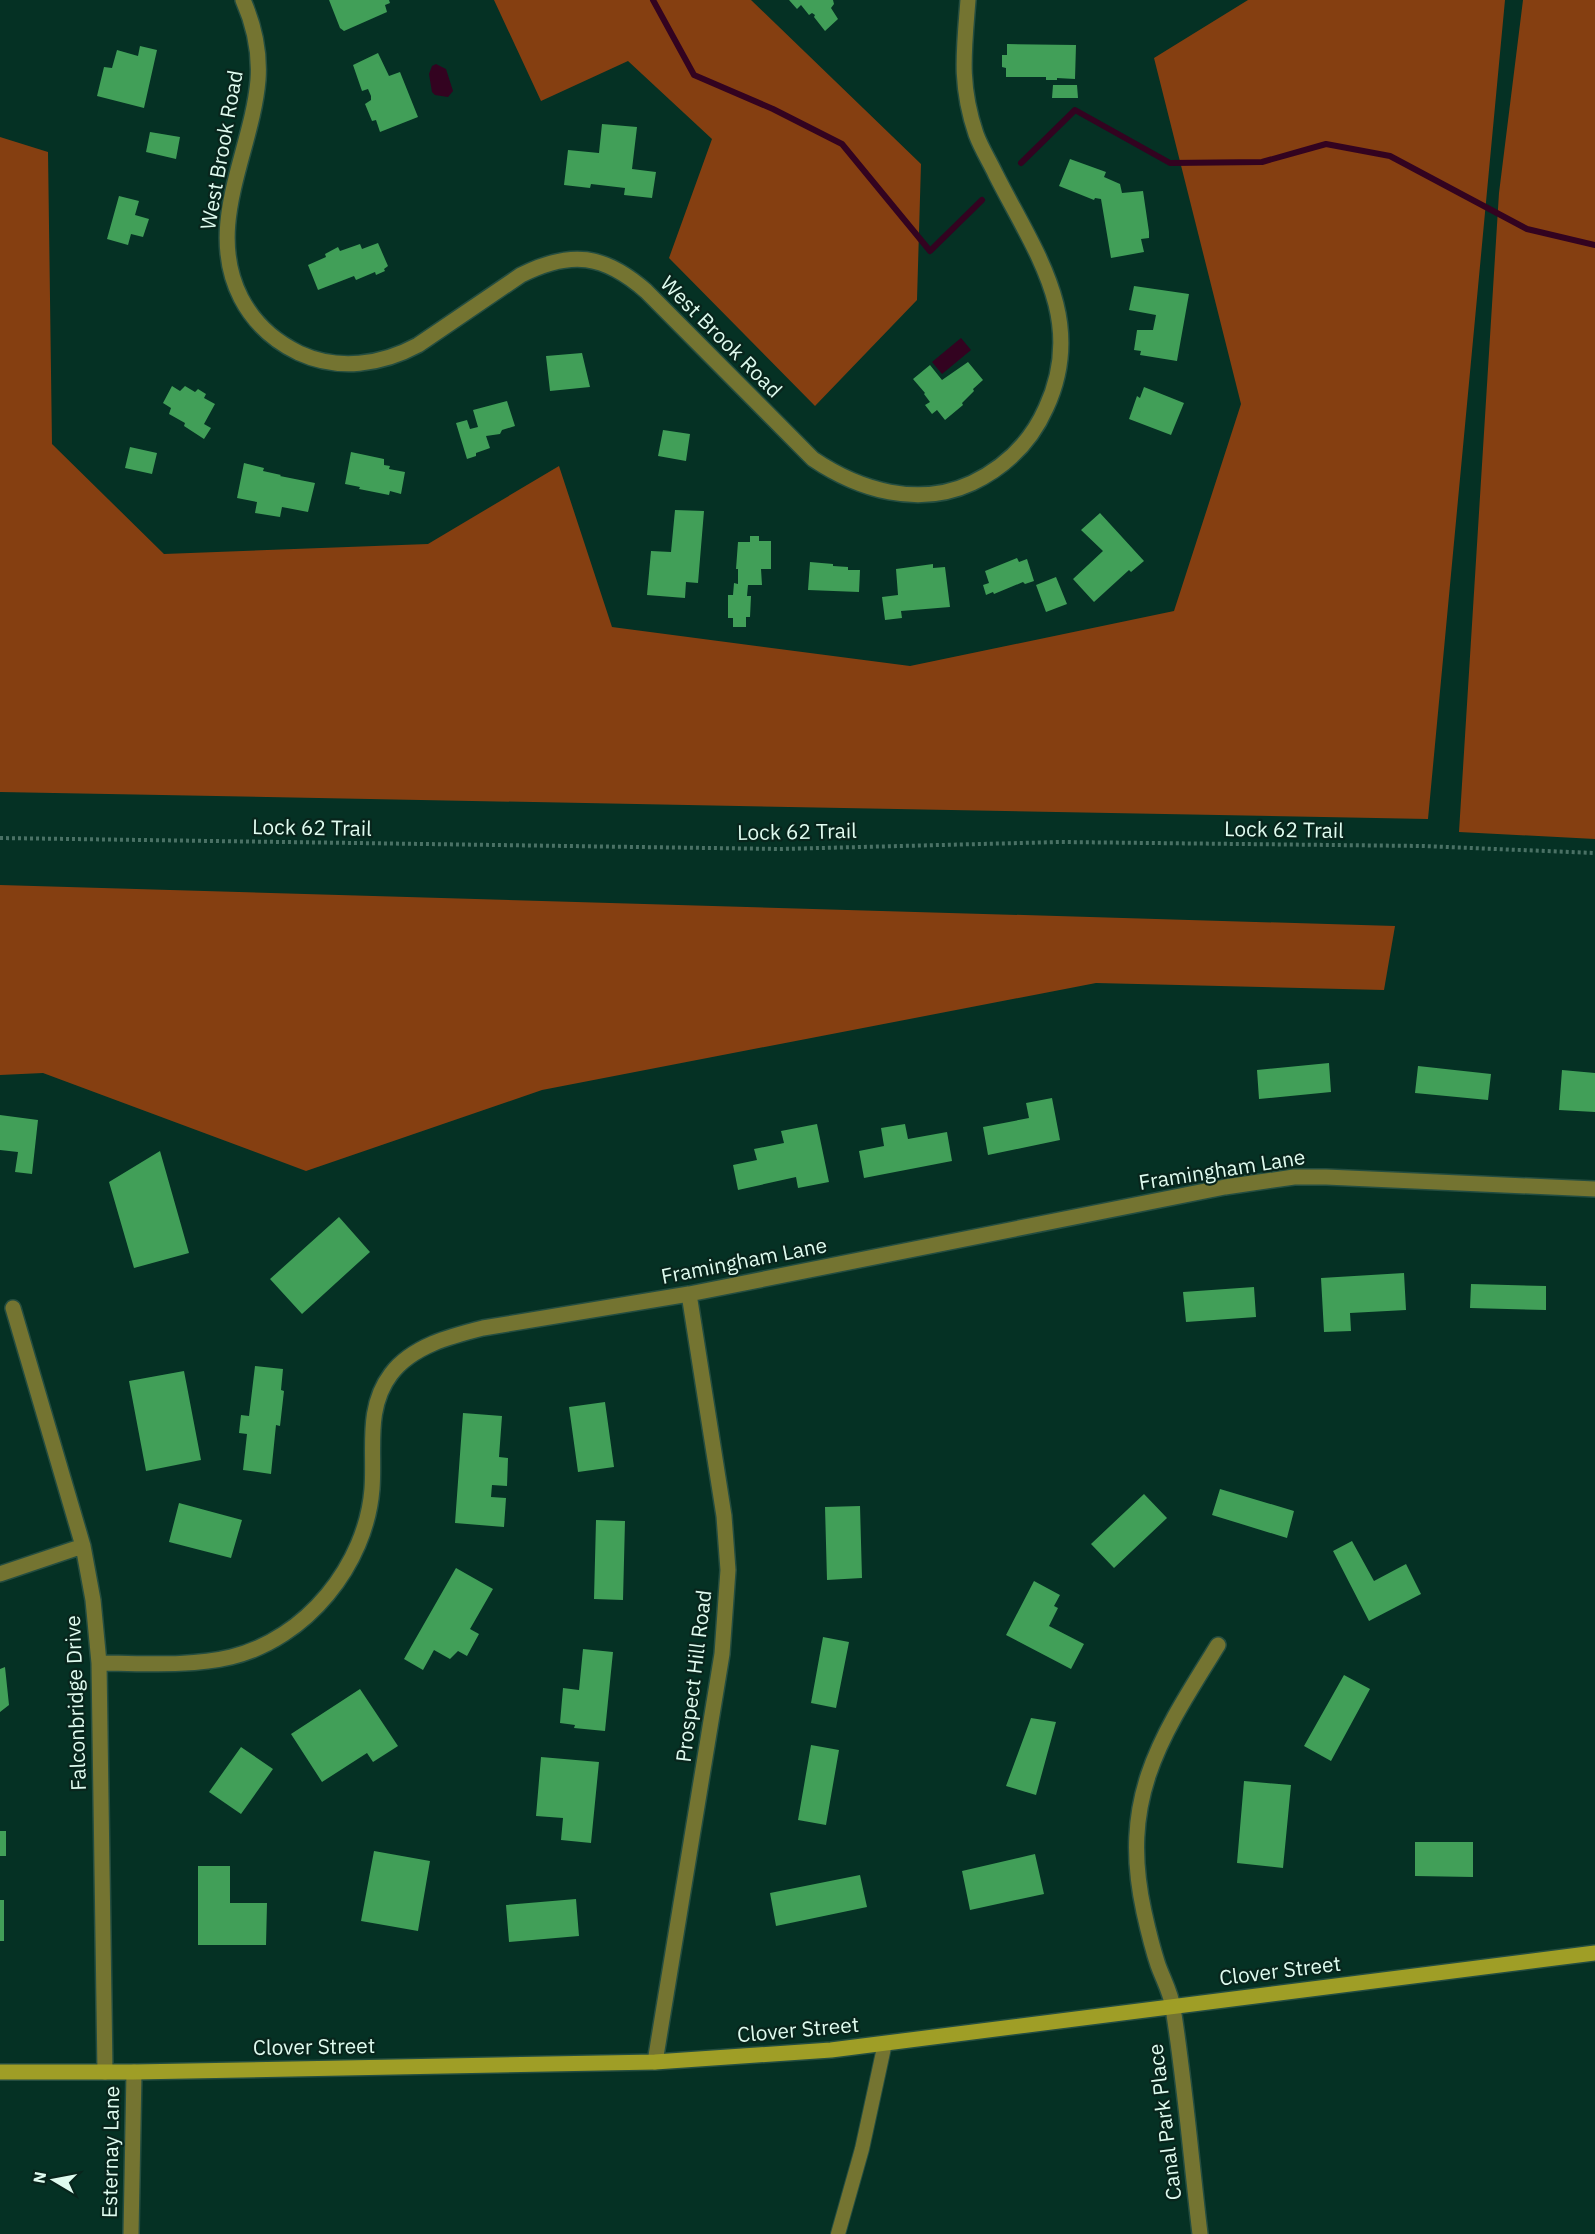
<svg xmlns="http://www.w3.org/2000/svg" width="1595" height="2234" font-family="'IBM Plex Sans',sans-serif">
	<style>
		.forest { fill: #853f11 }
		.water { fill: #330320 }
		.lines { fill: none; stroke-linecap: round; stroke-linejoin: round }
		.stream { stroke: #330320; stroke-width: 6 }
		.building { fill: #419f58 }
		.lane-casing { stroke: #244d40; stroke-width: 16 }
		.street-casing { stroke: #244d40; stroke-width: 18 }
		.secondary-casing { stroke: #244d40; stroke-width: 18 }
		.path { stroke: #4a7165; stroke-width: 4; stroke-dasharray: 3 3; stroke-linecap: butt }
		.lane { stroke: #747431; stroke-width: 14 }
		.street { stroke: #747431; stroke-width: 15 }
		.secondary { stroke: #9f9e26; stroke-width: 15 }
		.labels { text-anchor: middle; stroke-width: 4.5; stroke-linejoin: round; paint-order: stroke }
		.street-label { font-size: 21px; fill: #dffbef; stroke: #08251c }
	</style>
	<rect width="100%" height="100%" fill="#053124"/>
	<path class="forest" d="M 494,0 L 751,0 L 921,164 L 917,300 L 815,406 L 669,258 L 712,139 L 628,61 L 541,101 Z
		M 1248,0 L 1505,0 L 1428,819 L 0,792 L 0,137 L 48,152 L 52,444 L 164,554 L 428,544 L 559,466 L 612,627 L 910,666 L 1174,611 L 1241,404 L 1154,58 Z
		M 1523,0 L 1595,0 L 1595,839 L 1459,832 L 1499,193 Z
		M 0,885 L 1395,926 L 1384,990 L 1096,983 L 542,1090 L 306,1171 L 43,1073 L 0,1075 Z"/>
	<path class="water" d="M 436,64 L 446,69 L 453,91 L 448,97 L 435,95 L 432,92 L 429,74 L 432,66 Z
		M 961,338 L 971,350 L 942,374 L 932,362 Z"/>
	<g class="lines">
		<path class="stream" d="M 653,0 L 694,75 L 773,109 L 842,144 L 930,251 L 982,200
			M 1021,163 L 1075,110 L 1170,163 L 1262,162 L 1326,144 L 1390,156 L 1527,229 L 1595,245"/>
	</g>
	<path class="building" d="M 329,0 L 389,0 L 390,3 L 385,5 L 387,12 L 344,31 L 340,28 Z
		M 789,0 L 833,0 L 834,4 L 831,8 L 838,19 L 825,31 L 814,17 L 815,15 L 812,13 L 809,15 L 801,5 L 797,9 Z
		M 1007,44 L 1076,45 L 1075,79 L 1057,78 L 1057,80 L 1046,80 L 1046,77 L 1006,77 L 1006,68 L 1002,67 L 1002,55 L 1007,55 Z
		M 140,46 L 157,50 L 144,108 L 97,96 L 104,67 L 112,68 L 117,50 L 138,56 Z
		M 378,53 L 389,76 L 400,72 L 418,117 L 380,132 L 376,120 L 372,121 L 365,104 L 371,100 L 371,96 L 368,89 L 362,91 L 353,65 Z
		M 1053,85 L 1077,85 L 1078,98 L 1052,98 Z
		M 602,124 L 637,127 L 632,169 L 656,172 L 652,198 L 624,195 L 625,188 L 591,184 L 590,188 L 564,185 L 568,150 L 599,153 Z
		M 150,132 L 180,137 L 176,159 L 146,152 Z
		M 1070,159 L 1106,172 L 1104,177 L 1120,184 L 1122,193 L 1143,191 L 1149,232 L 1149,238 L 1141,239 L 1144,252 L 1111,258 L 1101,199 L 1095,198 L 1094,200 L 1059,186 Z
		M 119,196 L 139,201 L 135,215 L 149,219 L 143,237 L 131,234 L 128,245 L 107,239 Z
		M 378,243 L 388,266 L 384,269 L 385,271 L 376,275 L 375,272 L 356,280 L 354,276 L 318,290 L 308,265 L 326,257 L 325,254 L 338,247 L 340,251 L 360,244 L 362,249 Z
		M 1134,286 L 1189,294 L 1177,361 L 1140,355 L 1141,351 L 1134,350 L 1137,330 L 1153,330 L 1156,315 L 1129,310 Z
		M 582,353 L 590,387 L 550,391 L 546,356 Z
		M 968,362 L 983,380 L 973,389 L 974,391 L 962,403 L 963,405 L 945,420 L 937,410 L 932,414 L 925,405 L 930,402 L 924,394 L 925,393 L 913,379 L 930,365 L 942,380 Z
		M 172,386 L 180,391 L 185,386 L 195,392 L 198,389 L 206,394 L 204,398 L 215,404 L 204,424 L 211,428 L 204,439 L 184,426 L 185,423 L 169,414 L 171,408 L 163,403 Z
		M 1144,387 L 1184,403 L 1171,435 L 1129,419 L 1137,396 L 1140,398 Z
		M 507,401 L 515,426 L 502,430 L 500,434 L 486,436 L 490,448 L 476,453 L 476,456 L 467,459 L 456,423 L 467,420 L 470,429 L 478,427 L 473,410 Z
		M 663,430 L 690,434 L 686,461 L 658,456 Z
		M 130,447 L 157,453 L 152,474 L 125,468 Z
		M 351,452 L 384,459 L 384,465 L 390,466 L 389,469 L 405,472 L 401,494 L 390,491 L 389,495 L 359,489 L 360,487 L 345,484 Z
		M 244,463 L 264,468 L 263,471 L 281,475 L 280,476 L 315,483 L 308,512 L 282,507 L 280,517 L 255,513 L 257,502 L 237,498 Z
		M 675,510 L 704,511 L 698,583 L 686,582 L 685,598 L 647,595 L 651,551 L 671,552 Z
		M 1100,513 L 1144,561 L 1131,572 L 1129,570 L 1094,602 L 1073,579 L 1103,551 L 1081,530 Z
		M 750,536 L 759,536 L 759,541 L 771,541 L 771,569 L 761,569 L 762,585 L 748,585 L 747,596 L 751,596 L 750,617 L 746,617 L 746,627 L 733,627 L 733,618 L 728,618 L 728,595 L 733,595 L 734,583 L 738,584 L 738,569 L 736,569 L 738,542 L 750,542 Z
		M 1017,558 L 1019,562 L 1027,559 L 1034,581 L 1025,584 L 1023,582 L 994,594 L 993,592 L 986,595 L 983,585 L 989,583 L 985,571 Z
		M 810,562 L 833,564 L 833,566 L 848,567 L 848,570 L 860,570 L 859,592 L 808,590 Z
		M 933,564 L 933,568 L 945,567 L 950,607 L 901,611 L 902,618 L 885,620 L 882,597 L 898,595 L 896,569 Z
		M 1056,577 L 1067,604 L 1046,612 L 1036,585 Z
		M 1329,1063 L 1331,1092 L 1259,1099 L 1257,1070 Z
		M 1418,1066 L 1491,1074 L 1488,1100 L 1415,1093 Z
		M 1562,1070 L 1595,1073 L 1595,1112 L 1559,1110 Z
		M 1052,1098 L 1060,1140 L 988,1155 L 983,1127 L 1029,1118 L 1026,1103 Z
		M 0,1115 L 38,1120 L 32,1174 L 15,1172 L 18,1152 L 0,1150 Z
		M 817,1124 L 829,1182 L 798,1188 L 796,1177 L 738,1190 L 733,1165 L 757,1160 L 754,1149 L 784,1143 L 781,1131 Z
		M 905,1124 L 908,1139 L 947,1132 L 952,1161 L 864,1178 L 859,1151 L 884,1146 L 881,1128 Z
		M 160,1151 L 189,1253 L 134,1268 L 109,1182 Z
		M 339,1217 L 370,1252 L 302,1314 L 270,1279 Z
		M 1404,1273 L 1406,1310 L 1350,1313 L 1351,1331 L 1324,1332 L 1321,1278 Z
		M 1471,1284 L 1546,1286 L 1546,1310 L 1470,1308 Z
		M 1254,1287 L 1256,1317 L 1186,1322 L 1183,1292 Z
		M 255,1366 L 283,1369 L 281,1390 L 284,1391 L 280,1426 L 276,1425 L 271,1474 L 243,1470 L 247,1434 L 239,1433 L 241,1415 L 249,1416 Z
		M 184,1371 L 201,1460 L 146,1471 L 129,1381 Z
		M 605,1402 L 614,1467 L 578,1472 L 569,1407 Z
		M 463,1413 L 502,1416 L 499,1457 L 508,1458 L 507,1486 L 492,1485 L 491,1497 L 506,1498 L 504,1527 L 455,1523 Z
		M 1220,1489 L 1294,1511 L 1287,1538 L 1212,1515 Z
		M 1144,1494 L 1167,1518 L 1114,1568 L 1091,1544 Z
		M 179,1503 L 242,1520 L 231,1558 L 169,1542 Z
		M 860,1506 L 862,1578 L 827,1580 L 825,1507 Z
		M 596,1520 L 625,1521 L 623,1600 L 594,1599 Z
		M 1352,1541 L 1374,1581 L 1406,1564 L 1421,1594 L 1369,1621 L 1333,1551 Z
		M 456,1568 L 493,1589 L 470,1629 L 479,1634 L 467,1656 L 458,1651 L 450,1659 L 434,1650 L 423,1670 L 404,1659 Z
		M 1034,1581 L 1060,1595 L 1054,1606 L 1058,1608 L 1049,1626 L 1084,1644 L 1071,1669 L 1006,1635 Z
		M 823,1637 L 849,1642 L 836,1708 L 811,1703 Z
		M 583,1649 L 613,1652 L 605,1731 L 574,1728 L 575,1725 L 560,1723 L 563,1688 L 579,1690 Z
		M 5,1667 L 9,1705 L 0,1712 L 0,1669 Z
		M 1344,1675 L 1370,1689 L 1331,1761 L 1304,1746 Z
		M 360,1689 L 398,1746 L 373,1762 L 367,1753 L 322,1782 L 291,1734 Z
		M 1031,1718 L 1056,1722 L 1036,1795 L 1006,1786 Z
		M 811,1745 L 839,1750 L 826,1825 L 798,1820 Z
		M 241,1747 L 273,1769 L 241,1814 L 209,1792 Z
		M 541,1757 L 599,1762 L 591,1843 L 561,1840 L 563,1818 L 536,1816 Z
		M 1244,1781 L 1291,1785 L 1283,1868 L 1237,1863 Z
		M 0,1831 L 6,1831 L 6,1856 L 0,1856 Z
		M 1415,1842 L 1473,1842 L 1473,1877 L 1415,1876 Z
		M 374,1851 L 430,1861 L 418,1931 L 361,1921 Z
		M 1035,1854 L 1044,1894 L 970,1910 L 962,1871 Z
		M 198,1866 L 230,1866 L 230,1903 L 267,1903 L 266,1945 L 198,1945 Z
		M 860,1875 L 867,1907 L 776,1926 L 770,1893 Z
		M 576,1899 L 579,1936 L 509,1942 L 506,1905 Z
		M 0,1900 L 4,1900 L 4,1941 L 0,1941 Z"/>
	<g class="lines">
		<defs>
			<path id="lane" d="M 838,2234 L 862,2149 L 885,2043"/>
			<path id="street" d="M 243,0 C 254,25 260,52 258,80 C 252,152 204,226 241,298 C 254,323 274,341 299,353 C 338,371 381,365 418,345 L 521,275 C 571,250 604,254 646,291 L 813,459 C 859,490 918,508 972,483 C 1005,467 1031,442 1046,408 C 1087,320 1035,252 996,175 C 990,162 981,148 976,134 C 959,84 964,51 968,0
				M 13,1308 L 83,1546 L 93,1600 L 99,1663 L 105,2072
				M 0,1574 L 83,1546
				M 99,1663 C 142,1663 189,1667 231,1657 C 306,1639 366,1565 372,1489 C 375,1450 365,1408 391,1374 C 412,1346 451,1336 483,1328 L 689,1294 L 1225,1187 L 1294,1177 L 1326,1177 L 1595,1189
				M 655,2062 L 722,1654 L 728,1570 L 724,1516 L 689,1294
				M 131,2234 L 134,2072
				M 1200,2234 C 1191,2159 1185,2083 1173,2008 C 1171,1993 1163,1979 1158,1965 C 1152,1947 1148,1930 1144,1912 C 1119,1798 1160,1738 1218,1645"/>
			<path id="secondary" d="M 0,2072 L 134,2072 L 655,2062 L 831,2050 L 1595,1953"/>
		</defs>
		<use href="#lane" class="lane-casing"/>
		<use href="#street" class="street-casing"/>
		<use href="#secondary" class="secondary-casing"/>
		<path class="path" d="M 0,838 L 780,849 L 1060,842 L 1422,846 L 1595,853"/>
		<use href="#lane" class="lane"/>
		<use href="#street" class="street"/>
		<use href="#secondary" class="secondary"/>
	</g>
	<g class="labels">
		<g class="street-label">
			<text transform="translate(222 150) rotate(-80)" y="7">West Brook Road</text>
			<text transform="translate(721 337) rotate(45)" y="7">West Brook Road</text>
			<text transform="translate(312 828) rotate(1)" y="7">Lock 62 Trail</text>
			<text transform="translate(1284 830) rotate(1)" y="7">Lock 62 Trail</text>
			<text transform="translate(797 832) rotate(-1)" y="7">Lock 62 Trail</text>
			<text transform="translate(1222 1170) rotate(-9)" y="7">Framingham Lane</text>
			<text transform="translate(744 1261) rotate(-11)" y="7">Framingham Lane</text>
			<text transform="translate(694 1676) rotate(-83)" y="7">Prospect Hill Road</text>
			<text transform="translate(76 1703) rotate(-92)" y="7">Falconbridge Drive</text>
			<text transform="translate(1280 1971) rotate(-7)" y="7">Clover Street</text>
			<text transform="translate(798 2030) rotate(-5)" y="7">Clover Street</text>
			<text transform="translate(314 2047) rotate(-1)" y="7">Clover Street</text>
			<text transform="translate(1165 2122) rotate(-97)" y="7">Canal Park Place</text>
			<text transform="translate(111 2152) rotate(-89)" y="7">Esternay Lane</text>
		</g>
	</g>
	<g transform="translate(54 2180) rotate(280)" stroke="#08251c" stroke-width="4.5" paint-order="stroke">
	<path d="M0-4.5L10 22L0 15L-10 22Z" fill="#dffbef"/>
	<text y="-9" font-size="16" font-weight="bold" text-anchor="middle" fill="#dffbef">N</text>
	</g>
</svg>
